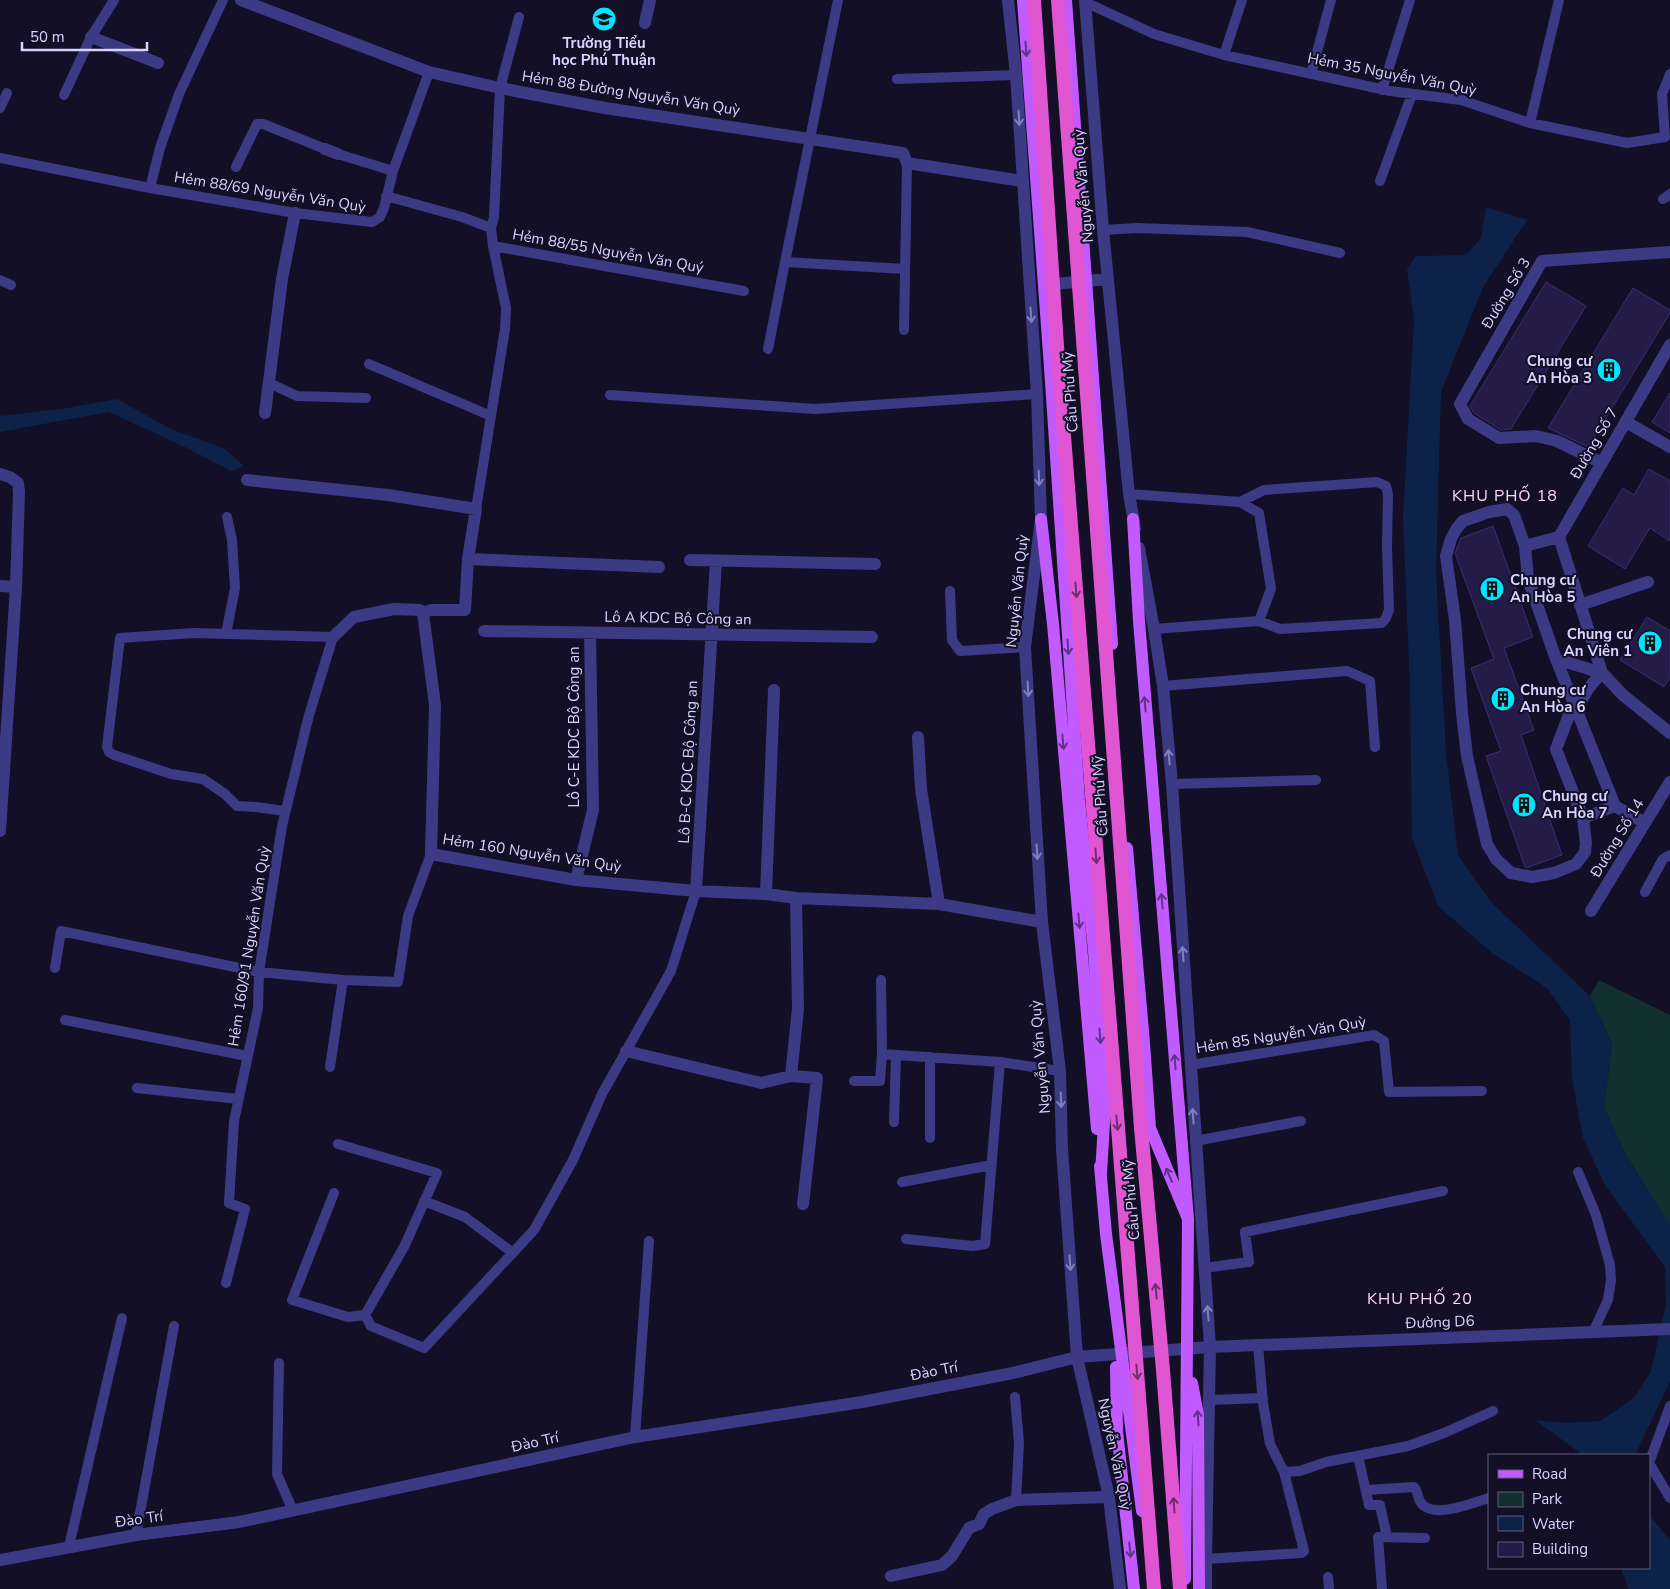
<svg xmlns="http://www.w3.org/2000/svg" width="1670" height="1589" font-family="'Nunito Sans',sans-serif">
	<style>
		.green { fill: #12302f }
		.water { fill: #0c2248 }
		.building { fill: #241b47; stroke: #3b2d73 }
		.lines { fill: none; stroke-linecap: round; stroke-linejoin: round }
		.service { stroke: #3d3a85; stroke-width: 10 }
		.minor { stroke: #3d3a85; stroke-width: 12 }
		.tertiary { stroke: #3d3a85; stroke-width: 12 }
		.primary { stroke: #c25bff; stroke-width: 12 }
		.trunk { stroke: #e055d1; stroke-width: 14 }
		.oneway { stroke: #623188 }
		.oneway2 { stroke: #837fbc }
		.oneway3 { stroke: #6f2e73 }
		.labels { text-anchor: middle; stroke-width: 4; stroke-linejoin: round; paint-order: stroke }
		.poi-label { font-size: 15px; font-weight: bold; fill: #d9d4ff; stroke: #130f26; text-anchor: start }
		.street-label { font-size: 15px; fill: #d9d4ff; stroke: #130f26 }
		.neighbourhood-label { font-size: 16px; letter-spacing: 1px; fill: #ffd6f0; stroke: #130f26 }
	</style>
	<rect width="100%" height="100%" fill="#130f26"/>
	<path class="green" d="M 1599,980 L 1670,1015 L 1670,1225 L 1627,1157 L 1604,1108 L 1612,1044 L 1590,996 Z"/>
	<path class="water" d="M 1486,207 L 1527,220 L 1483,287 L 1441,392 L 1436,573 L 1446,752 L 1458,855 L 1492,903 L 1590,996 L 1612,1044 L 1604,1108 L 1627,1157 L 1670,1225 L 1670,1382 L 1635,1455 L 1581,1455 L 1580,1453 L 1535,1420 L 1563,1423 L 1600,1421 L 1634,1398 L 1651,1371 L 1666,1305 L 1665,1267 L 1605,1185 L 1583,1138 L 1572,1079 L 1570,1020 L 1547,988 L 1492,953 L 1438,906 L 1412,838 L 1410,689 L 1403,518 L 1414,319 L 1407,269 L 1416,256 L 1466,255 L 1481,238 Z
		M 117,399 L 171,429 L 225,449 L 244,466 L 231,471 L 187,448 L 109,412 L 0,432 L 0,416 L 67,408 Z
		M 1649,1515 L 1670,1540 L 1670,1589 L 1629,1589 L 1621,1568 L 1649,1568 Z"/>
	<path class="building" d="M 1546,282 L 1586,306 L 1511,429 L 1501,430 L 1474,413 L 1470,406 Z
		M 1633,288 L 1670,310 L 1670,313 L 1588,447 L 1548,428 Z
		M 1670,393 L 1670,433 L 1652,422 Z
		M 1649,469 L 1670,481 L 1670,541 L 1650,528 L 1625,569 L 1588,546 L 1623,488 L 1634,495 Z
		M 1493,526 L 1533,637 L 1504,648 L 1534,730 L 1521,735 L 1562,855 L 1526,868 L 1525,867 L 1486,756 L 1501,751 L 1471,668 L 1494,659 L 1455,553 L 1461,538 Z
		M 1647,617 L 1670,631 L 1670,678 L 1664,687 L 1620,660 Z"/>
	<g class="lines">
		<path class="service" d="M 1085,2 L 1154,34 L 1224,55 L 1390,91 L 1461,100 L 1530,123 L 1627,143 L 1665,137
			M 1224,55 L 1242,0
			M 1311,74 L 1331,0
			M 897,79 L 1016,75
			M 1382,90 L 1410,0
			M 64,95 L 91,37 L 114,0
			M 0,108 L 7,93
			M 1530,123 L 1559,0
			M 1665,137 L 1662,94 L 1670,74
			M 338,154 L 393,171
			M 0,158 L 150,188 L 295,213 L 372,222 L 380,217 L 384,208 L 393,171 L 429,72
			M 236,167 L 257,124 L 263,124 L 325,149
			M 1380,181 L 1412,94
			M 150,188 L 160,148 L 179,94 L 223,0
			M 386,196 L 462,217 L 491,228
			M 1663,199 L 1670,194
			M 1103,230 L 1137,228 L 1247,232 L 1340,253
			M 493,246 L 491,228 L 494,217 L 500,88 L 519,17
			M 785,262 L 838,0
			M 0,280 L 11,285
			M 904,330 L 907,163
			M 768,349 L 785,262 L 905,269
			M 369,364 L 491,416
			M 269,383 L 297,396 L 366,398
			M 610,395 L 815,409 L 1037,394
			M 1129,494 L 1240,502 L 1259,513 L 1271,589 L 1259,621 L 1154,629
			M 1240,502 L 1264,490 L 1377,482 L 1386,486 L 1388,494 L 1387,547 L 1389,610 L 1386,618 L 1382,623 L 1280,629 L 1259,621
			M 476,509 L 505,329 L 506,308 L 493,246 L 744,291
			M 950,591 L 952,640 L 960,651 L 1025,647
			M 226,634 L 235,588 L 232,540 L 227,517
			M 1163,686 L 1347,671 L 1370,681 L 1375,747
			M 1172,784 L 1316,780
			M 1645,892 L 1663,859 L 1670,855
			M 55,968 L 61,931 L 259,972 L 343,980
			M 881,980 L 882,1054 L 1000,1062 L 1060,1071
			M 65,1020 L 247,1056
			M 1190,1065 L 1374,1035 L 1384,1041 L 1389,1092 L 1482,1091
			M 330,1067 L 343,980 L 398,982 L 408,916 L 431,854
			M 854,1081 L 880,1081 L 882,1054
			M 137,1088 L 238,1099
			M 894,1122 L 896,1055
			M 930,1138 L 930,1057
			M 1195,1141 L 1301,1121
			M 338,1144 L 437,1173 L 405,1245 L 365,1315 L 371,1326 L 424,1348 L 534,1230 L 573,1160 L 602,1094 L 671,971 L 696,891
			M 1578,1172 L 1596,1215 L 1610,1265 L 1611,1280 L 1608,1300 L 1593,1332
			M 902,1182 L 991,1165
			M 334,1193 L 292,1300 L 348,1317 L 365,1315
			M 424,1201 L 465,1217 L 513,1253
			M 906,1239 L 973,1246 L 985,1244 L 1000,1062
			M 1204,1268 L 1249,1262 L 1245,1232 L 1443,1191
			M 226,1283 L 245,1209 L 229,1203 L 234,1121 L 258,1008 L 259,972 L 282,826 L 309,715 L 333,637 L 194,633 L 120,638 L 107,747 L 109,752 L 114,755 L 171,774 L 203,779 L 225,794 L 237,806 L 256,807 L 285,811
			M 279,1363 L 277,1474 L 293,1511
			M 1015,1397 L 1019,1443 L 1016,1500
			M 1209,1400 L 1263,1398
			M 1670,1406 L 1649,1463 L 1670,1498
			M 635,1437 L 649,1241
			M 1358,1456 L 1369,1505 L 1380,1505 L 1387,1537
			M 1284,1472 L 1300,1471 L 1326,1462 L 1408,1446 L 1444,1433 L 1493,1411
			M 1366,1490 L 1414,1487 C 1419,1493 1417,1500 1423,1505 C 1436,1518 1473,1503 1489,1498
			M 136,1535 L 174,1326
			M 69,1546 L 122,1318
			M 1206,1559 L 1302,1553 L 1304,1551 L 1284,1472 L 1270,1444 L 1263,1403 L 1258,1345
			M 1328,1577 L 1329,1589
			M 1382,1589 L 1378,1537 L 1425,1538"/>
		<path class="minor" d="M 241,0 L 429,72 L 500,88 L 605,108 L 903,153 L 907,163 L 1022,181
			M 645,23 L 650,0
			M 91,37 L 158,63
			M 325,149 L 338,154
			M 1670,345 L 1559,537 L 1602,673 L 1623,695 L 1670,733
			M 265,413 L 282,279 L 295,213
			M 1626,422 L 1670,447
			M 1602,463 L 1557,441 L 1536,436 L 1499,438 L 1468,419 L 1460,404 L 1542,261 L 1670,252
			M 0,474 L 10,477 L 18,483 L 19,492 L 16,587 L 0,831
			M 247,480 L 388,495 L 476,509 L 468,559 L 465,610 L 431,610 L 423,613 L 435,705 L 431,854 L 576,880 L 696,891 L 766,894 L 796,898 L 939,904 L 1042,922
			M 1559,537 L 1525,546 L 1528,579 L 1556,659 L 1615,806 L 1645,823
			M 1525,546 L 1514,515 L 1507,509 L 1489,512 L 1463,521 L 1457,528 L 1451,539 L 1446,556 L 1455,620 L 1462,713 L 1467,756 L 1487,844 L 1496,859 L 1511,873 L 1532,877 L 1554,873 L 1576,864 L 1585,852 L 1586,843 L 1583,818 L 1615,806
			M 468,559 L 659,567
			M 690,560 L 875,564
			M 0,586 L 16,587
			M 1580,605 L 1648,582
			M 484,631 L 872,637
			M 333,637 L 354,617 L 394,609 L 420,610 L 423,613
			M 1556,659 L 1602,673
			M 1574,702 L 1556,749 L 1583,818
			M 1577,711 C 1583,695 1590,685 1602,673
			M 918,737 L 921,789 L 939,904
			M 576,880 L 593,810 L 590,633
			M 696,891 L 716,561
			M 766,894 L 774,690
			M 1591,911 L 1670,782
			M 626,1051 L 761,1083 L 791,1076 L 817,1078 L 803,1204
			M 791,1076 L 798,1008 L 796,898
			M 891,1576 L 942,1565 L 952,1556 L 969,1528 L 979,1524 L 984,1514 L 992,1509 L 1016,1500 L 1109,1497"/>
		<path class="tertiary" d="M 1008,0 L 1016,75 L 1037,394 L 1041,519 L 1025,647 L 1042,922 L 1060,1071 L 1062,1149 L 1077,1357 L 1109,1497 L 1120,1589
			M 1085,0 L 1103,230 L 1129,494 L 1135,528
			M 1044,285 L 1108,279
			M 1139,548 L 1154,629 L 1163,686 L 1172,784 L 1210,1347 L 1206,1559 L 1206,1589
			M 0,1560 L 136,1535 L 239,1522 L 635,1437 L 862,1402 L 1013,1373 L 1077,1357 L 1210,1347 L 1670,1329"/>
		<path class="primary" d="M 1023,0 L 1050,367 L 1079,800 L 1094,951 L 1105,1106 L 1101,1174
			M 1066,0 L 1112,644
			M 1041,519 L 1053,624 L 1097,1129
			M 1133,519 L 1139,621 L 1188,1219 L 1185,1579
			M 1127,848 L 1144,1043 L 1150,1128 L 1188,1219
			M 1100,1166 L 1106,1234 L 1142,1511
			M 1116,1367 L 1117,1431 L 1134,1589
			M 1192,1383 L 1198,1415 L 1199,1589"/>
		<path class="trunk" d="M 1034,0 L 1057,346 L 1154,1589
			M 1058,0 L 1141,1128 L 1163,1370 L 1180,1589"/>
	</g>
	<defs><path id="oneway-shaft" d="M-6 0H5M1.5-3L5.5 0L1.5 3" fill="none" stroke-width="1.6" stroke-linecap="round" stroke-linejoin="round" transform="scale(1.25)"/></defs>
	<g class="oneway">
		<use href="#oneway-shaft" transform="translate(1026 49) rotate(86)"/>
		<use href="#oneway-shaft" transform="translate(1068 647) rotate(86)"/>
		<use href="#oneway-shaft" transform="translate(1145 704) rotate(-95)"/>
		<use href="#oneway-shaft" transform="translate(1063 742) rotate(85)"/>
		<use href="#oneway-shaft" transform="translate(1162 901) rotate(-95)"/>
		<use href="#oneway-shaft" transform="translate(1079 921) rotate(85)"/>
		<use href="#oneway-shaft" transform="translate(1100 1036) rotate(86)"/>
		<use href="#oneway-shaft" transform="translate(1175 1062) rotate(-95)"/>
		<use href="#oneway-shaft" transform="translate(1169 1175) rotate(-113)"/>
		<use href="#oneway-shaft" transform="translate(1198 1418) rotate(-94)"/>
		<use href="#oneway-shaft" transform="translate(1130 1550) rotate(84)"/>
	</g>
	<g class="oneway2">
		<use href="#oneway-shaft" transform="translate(1019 118) rotate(87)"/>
		<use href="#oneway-shaft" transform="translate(1031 315) rotate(86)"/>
		<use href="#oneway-shaft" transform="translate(1039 478) rotate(88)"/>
		<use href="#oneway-shaft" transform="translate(1028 689) rotate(87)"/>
		<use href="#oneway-shaft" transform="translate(1169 757) rotate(-95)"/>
		<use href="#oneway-shaft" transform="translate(1037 852) rotate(87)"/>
		<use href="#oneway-shaft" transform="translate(1183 954) rotate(-94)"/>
		<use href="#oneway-shaft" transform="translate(1061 1100) rotate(88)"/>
		<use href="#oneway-shaft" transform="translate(1193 1116) rotate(-94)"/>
		<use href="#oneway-shaft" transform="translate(1070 1263) rotate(86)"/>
		<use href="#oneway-shaft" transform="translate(1208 1313) rotate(-94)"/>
	</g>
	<g class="oneway3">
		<use href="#oneway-shaft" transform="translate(1076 590) rotate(86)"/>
		<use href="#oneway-shaft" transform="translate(1096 856) rotate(86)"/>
		<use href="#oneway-shaft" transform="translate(1117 1123) rotate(85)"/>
		<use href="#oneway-shaft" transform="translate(1156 1291) rotate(-95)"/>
		<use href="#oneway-shaft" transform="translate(1137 1372) rotate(85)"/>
		<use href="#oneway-shaft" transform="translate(1174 1505) rotate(-94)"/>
	</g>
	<defs>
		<symbol id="school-disc" viewBox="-11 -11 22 22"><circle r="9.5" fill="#00e5ff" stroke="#130f26"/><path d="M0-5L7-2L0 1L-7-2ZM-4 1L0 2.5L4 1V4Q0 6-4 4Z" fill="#111"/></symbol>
		<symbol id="building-disc" viewBox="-11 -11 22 22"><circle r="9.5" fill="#00e5ff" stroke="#130f26"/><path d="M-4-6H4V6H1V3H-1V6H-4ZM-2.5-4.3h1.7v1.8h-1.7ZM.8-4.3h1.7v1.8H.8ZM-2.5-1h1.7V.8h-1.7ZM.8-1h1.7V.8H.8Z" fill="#111"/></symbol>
	</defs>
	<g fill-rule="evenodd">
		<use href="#school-disc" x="590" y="5" width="28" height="28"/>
		<use href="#building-disc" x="1595" y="356" width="28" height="28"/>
		<use href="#building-disc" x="1478" y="575" width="28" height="28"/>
		<use href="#building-disc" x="1636" y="629" width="28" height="28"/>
		<use href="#building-disc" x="1489" y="685" width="28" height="28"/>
		<use href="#building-disc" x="1510" y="791" width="28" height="28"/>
	</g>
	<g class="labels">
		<g class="poi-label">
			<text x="604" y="48" text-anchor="middle">Trường Tiểu<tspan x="604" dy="17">học Phú Thuận</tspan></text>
			<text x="1592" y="366" text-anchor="end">Chung cư<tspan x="1592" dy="17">An Hòa 3</tspan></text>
			<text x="1510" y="585">Chung cư<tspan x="1510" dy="17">An Hòa 5</tspan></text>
			<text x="1632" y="639" text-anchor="end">Chung cư<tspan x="1632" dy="17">An Viên 1</tspan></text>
			<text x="1520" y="695">Chung cư<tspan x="1520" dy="17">An Hòa 6</tspan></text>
			<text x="1542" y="801">Chung cư<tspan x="1542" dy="17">An Hòa 7</tspan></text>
		</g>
		<g class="street-label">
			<text transform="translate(1392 74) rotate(11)" y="5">Hẻm 35 Nguyễn Văn Quỳ</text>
			<text transform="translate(631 93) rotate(9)" y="5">Hẻm 88 Đường Nguyễn Văn Quỳ</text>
			<text transform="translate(1083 186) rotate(-95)" y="5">Nguyễn Văn Quỳ</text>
			<text transform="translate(270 192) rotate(9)" y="5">Hẻm 88/69 Nguyễn Văn Quỳ</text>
			<text transform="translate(608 251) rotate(10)" y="5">Hẻm 88/55 Nguyễn Văn Quý</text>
			<text transform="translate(1506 293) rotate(-59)" y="5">Đường Số 3</text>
			<text transform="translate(1070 392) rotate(-94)" y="5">Cầu Phú Mỹ</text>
			<text transform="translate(1594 443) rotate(-60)" y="5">Đường Số 7</text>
			<text transform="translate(1017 591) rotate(-84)" y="5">Nguyễn Văn Quỳ</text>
			<text transform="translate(678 618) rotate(1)" y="5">Lô A KDC Bộ Công an</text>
			<text transform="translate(574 727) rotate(-90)" y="5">Lô C-E KDC Bộ Công an</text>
			<text transform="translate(688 762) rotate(-87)" y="5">Lô B-C KDC Bộ Công an</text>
			<text transform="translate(1100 796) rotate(-94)" y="5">Cầu Phú Mỹ</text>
			<text transform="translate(1617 838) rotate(-59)" y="5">Đường Số 14</text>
			<text transform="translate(532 853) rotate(9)" y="5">Hẻm 160 Nguyễn Văn Quỳ</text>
			<text transform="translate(249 946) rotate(-81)" y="5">Hẻm 160/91 Nguyễn Văn Quỳ</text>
			<text transform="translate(1281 1035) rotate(-9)" y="5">Hẻm 85 Nguyễn Văn Quỳ</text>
			<text transform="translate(1040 1057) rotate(-95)" y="5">Nguyễn Văn Quỳ</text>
			<text transform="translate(1131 1200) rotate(-95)" y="5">Cầu Phú Mỹ</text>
			<text transform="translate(1440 1322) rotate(-2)" y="5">Đường D6</text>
			<text transform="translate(934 1371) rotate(-11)" y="5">Đào Trí</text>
			<text transform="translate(535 1442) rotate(-12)" y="5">Đào Trí</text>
			<text transform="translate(1115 1454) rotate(78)" y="5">Nguyễn Văn Quỳ</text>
			<text transform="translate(139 1519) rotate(-8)" y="5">Đào Trí</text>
		</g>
		<g class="neighbourhood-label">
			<text x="1505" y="501">KHU PHỐ 18</text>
			<text x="1420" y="1304">KHU PHỐ 20</text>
		</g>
	</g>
	<rect x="1488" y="1454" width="162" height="115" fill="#130f26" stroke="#625e7d"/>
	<rect x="1498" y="1470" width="25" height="8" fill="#c25bff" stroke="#625e7d"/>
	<text x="1532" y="1479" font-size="15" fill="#d9d4ff">Road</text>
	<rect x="1498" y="1492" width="25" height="15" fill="#12302f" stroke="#625e7d"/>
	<text x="1532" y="1504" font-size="15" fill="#d9d4ff">Park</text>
	<rect x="1498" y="1516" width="25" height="15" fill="#0c2248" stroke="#625e7d"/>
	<text x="1532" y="1529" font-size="15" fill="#d9d4ff">Water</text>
	<rect x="1498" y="1542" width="25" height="15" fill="#241b47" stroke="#625e7d"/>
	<text x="1532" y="1554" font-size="15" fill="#d9d4ff">Building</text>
	<path d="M22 42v8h125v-8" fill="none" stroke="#d9d4ff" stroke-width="2.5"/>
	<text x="30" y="42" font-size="15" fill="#d9d4ff" stroke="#130f26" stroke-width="4" paint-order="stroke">50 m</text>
</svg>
